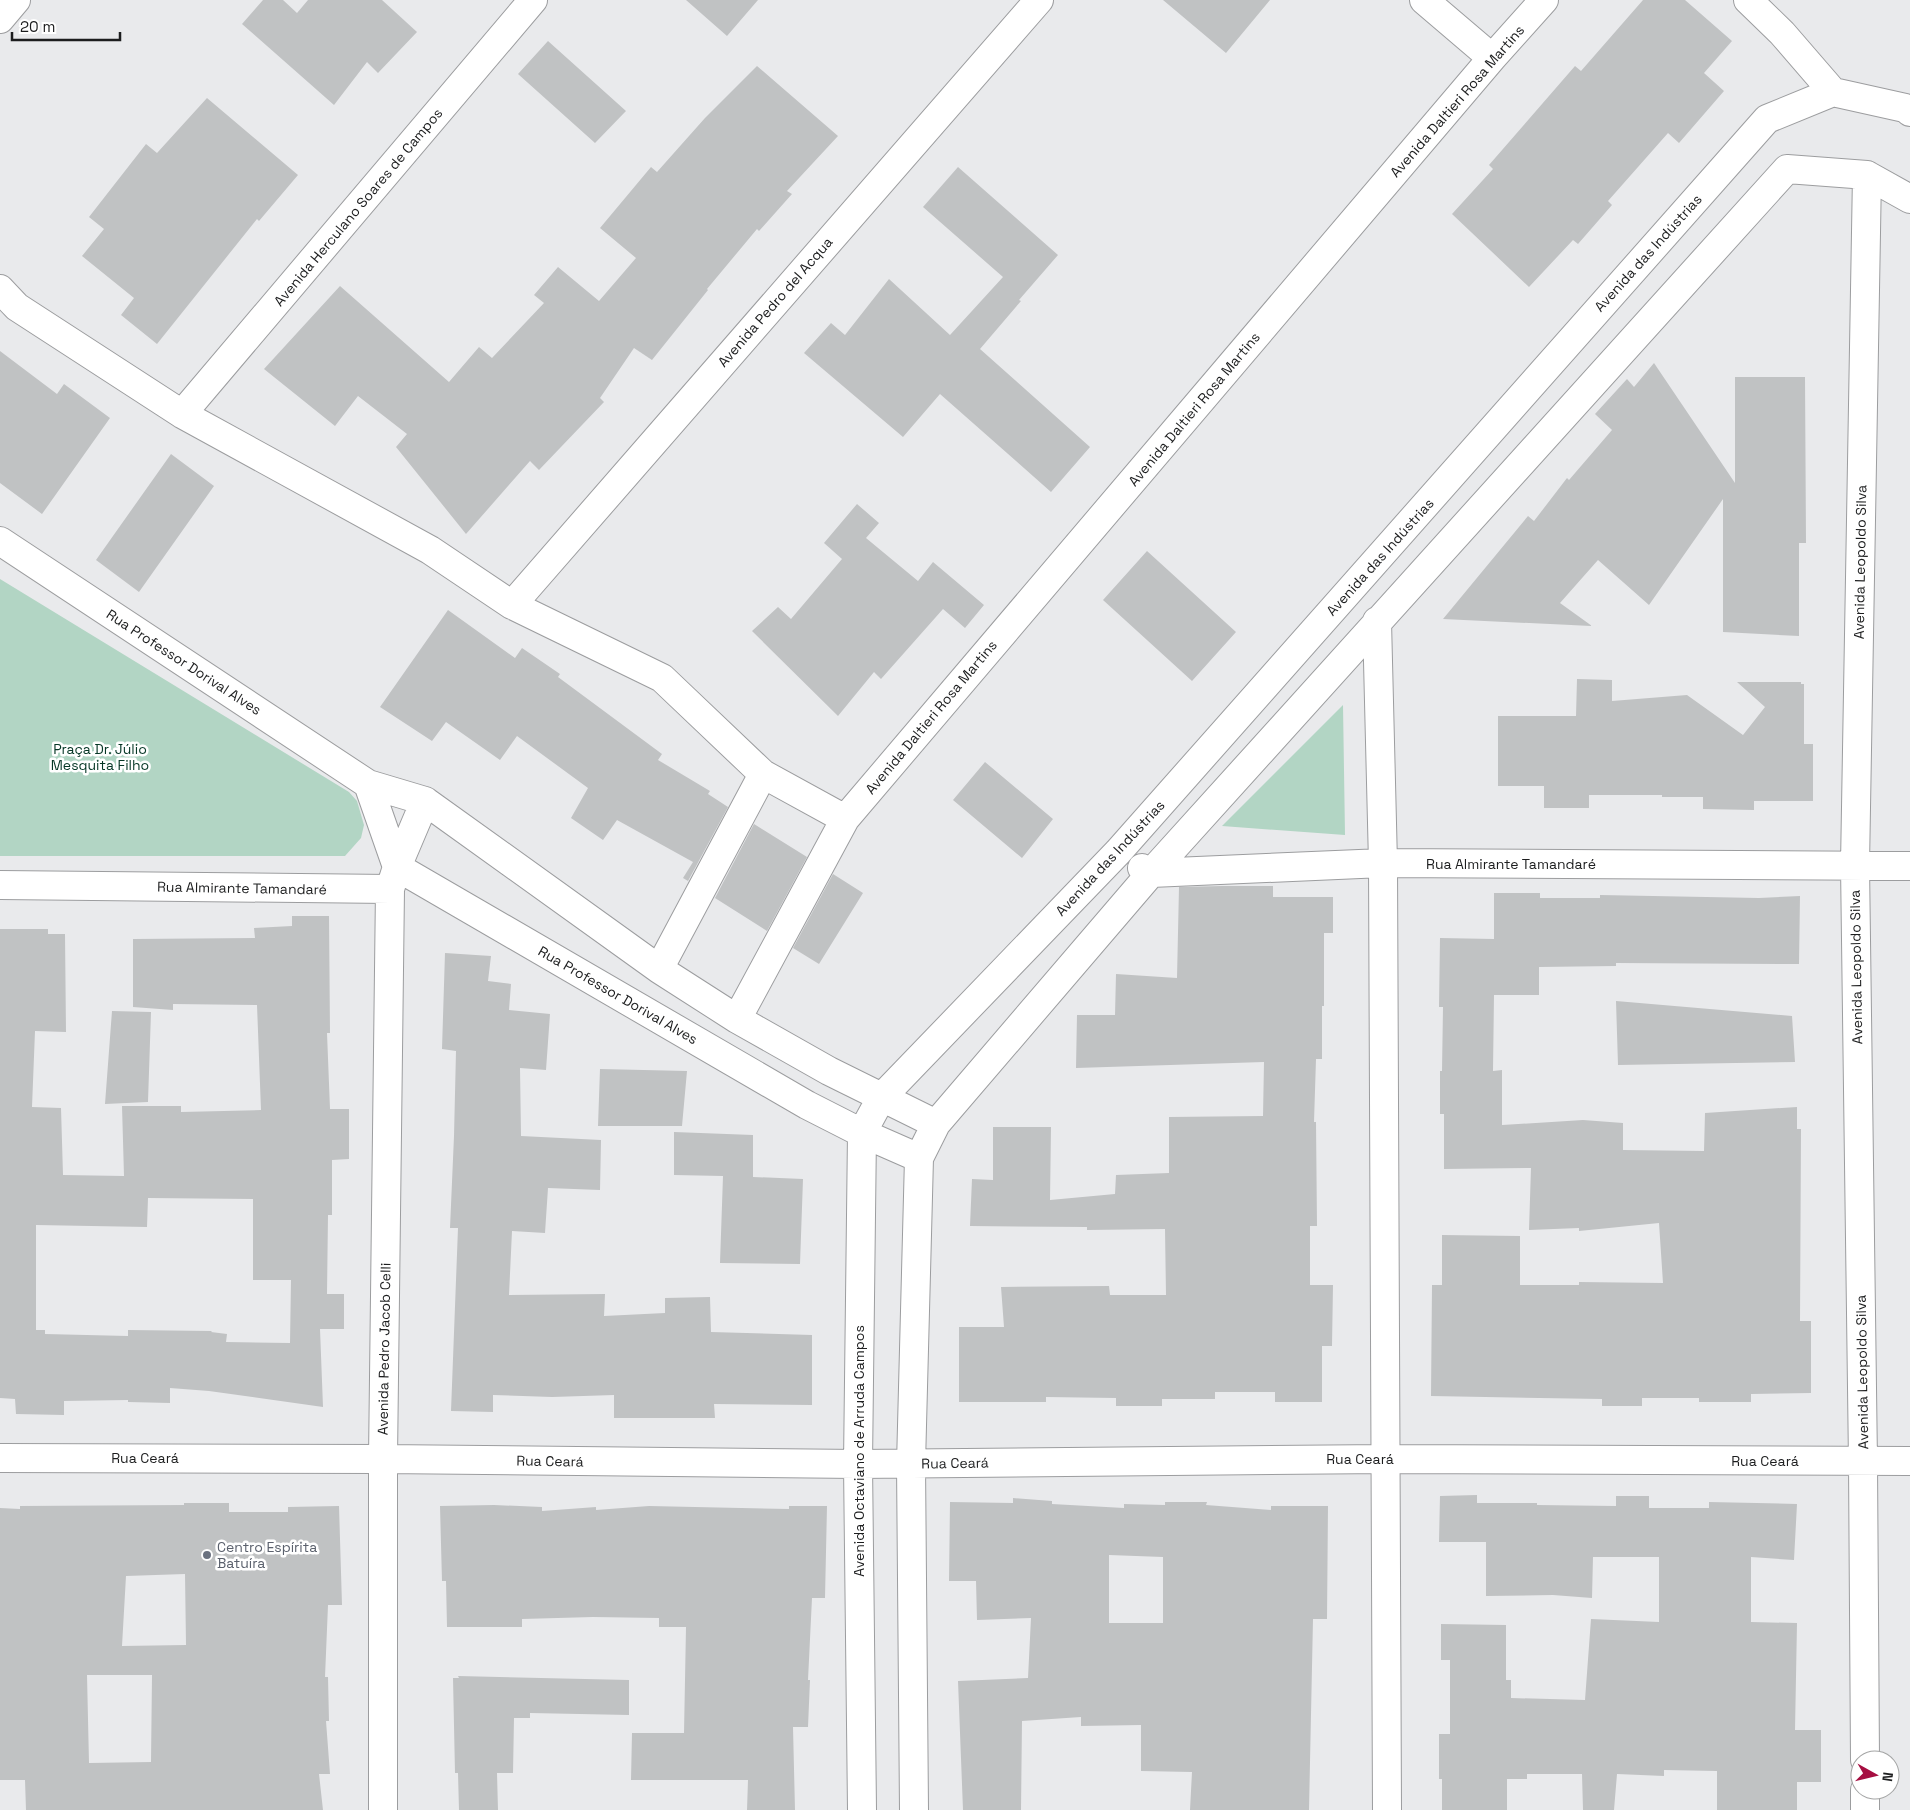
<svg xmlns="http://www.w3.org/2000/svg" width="1910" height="1810" font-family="'Space Grotesk',sans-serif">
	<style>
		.green { fill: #b2d5c4 }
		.building { fill: #c0c2c3; fill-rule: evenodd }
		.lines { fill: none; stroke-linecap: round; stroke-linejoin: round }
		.street-casing { stroke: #9c9d9f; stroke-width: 30 }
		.street { stroke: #fff; stroke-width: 28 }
		.worship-dot { fill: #6b7280; stroke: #fff; stroke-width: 2 }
		.labels { text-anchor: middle; stroke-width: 5; stroke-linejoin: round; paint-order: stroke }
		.street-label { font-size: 14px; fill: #1c1d1e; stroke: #fff }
		.park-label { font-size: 14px; fill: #053625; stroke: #fff }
		.worship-label { font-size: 14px; fill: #5b616d; stroke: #fff; text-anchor: start }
	</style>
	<rect width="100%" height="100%" fill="#e9eaec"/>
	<path class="green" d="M 0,579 L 349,792 L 357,801 L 364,825 L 361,838 L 345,856 L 0,856 Z
		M 1343,705 L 1345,835 L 1222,826 Z"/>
	<path class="building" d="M 263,0 L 283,0 L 297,13 L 308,0 L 382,0 L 417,32 L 378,73 L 367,62 L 334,105 L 242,24 Z
		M 686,0 L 758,0 L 727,36 Z
		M 1163,0 L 1270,0 L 1226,53 Z
		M 1643,0 L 1685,0 L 1732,41 L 1704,73 L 1724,91 L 1679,143 L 1668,133 L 1608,201 L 1612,205 L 1578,244 L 1573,240 L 1529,287 L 1452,214 L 1493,169 L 1489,165 L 1575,66 L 1581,71 Z
		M 548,41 L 626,111 L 595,143 L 518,74 Z
		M 757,66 L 838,136 L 787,191 L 792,194 L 759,231 L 757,229 L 707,289 L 708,290 L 652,360 L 634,348 L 600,398 L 604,402 L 539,470 L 530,461 L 466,534 L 396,447 L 407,434 L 358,396 L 335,426 L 264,369 L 340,286 L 449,382 L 479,347 L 492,358 L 544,303 L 534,295 L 558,267 L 599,301 L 636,258 L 600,228 L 651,167 L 657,172 L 705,118 Z
		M 207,98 L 298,175 L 259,221 L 257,219 L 157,344 L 121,315 L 134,298 L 82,256 L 104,229 L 89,217 L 146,144 L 157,153 Z
		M 958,167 L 1058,255 L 1019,300 L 1021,301 L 980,349 L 1090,447 L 1051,492 L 940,394 L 903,437 L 804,353 L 831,323 L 845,335 L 889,279 L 950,335 L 1003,277 L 923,207 Z
		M 0,351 L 57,394 L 64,384 L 110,418 L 42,514 L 0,483 Z
		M 1654,363 L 1735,483 L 1735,377 L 1805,377 L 1806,543 L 1799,543 L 1799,636 L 1723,632 L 1723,499 L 1649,605 L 1598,560 L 1560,603 L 1592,626 L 1443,619 L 1528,516 L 1534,521 L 1567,478 L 1569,480 L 1612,430 L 1595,414 L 1627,379 L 1634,387 Z
		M 171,454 L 214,486 L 139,592 L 96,560 Z
		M 857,504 L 879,523 L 866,538 L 918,581 L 933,562 L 984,605 L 965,628 L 943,609 L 881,679 L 874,672 L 838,716 L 752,631 L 778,607 L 791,619 L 842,559 L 824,543 Z
		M 1147,551 L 1236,632 L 1192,681 L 1103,600 Z
		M 448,610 L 515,658 L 522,648 L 560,674 L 558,677 L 662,754 L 658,760 L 710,791 L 708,794 L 728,807 L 688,881 L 683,878 L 693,862 L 617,820 L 603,840 L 571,818 L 588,788 L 517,736 L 500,760 L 446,722 L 432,741 L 380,707 Z
		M 1577,679 L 1612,680 L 1612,701 L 1687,695 L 1743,735 L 1765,707 L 1737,682 L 1801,682 L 1801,684 L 1804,684 L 1804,744 L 1813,744 L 1813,801 L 1754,801 L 1754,810 L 1703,809 L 1703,797 L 1662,797 L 1662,795 L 1589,795 L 1589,808 L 1544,808 L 1544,786 L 1498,786 L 1498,716 L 1576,716 Z
		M 985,762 L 1053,819 L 1022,858 L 953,800 Z
		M 754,824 L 807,857 L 767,931 L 715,898 Z
		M 833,874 L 863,893 L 819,964 L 793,948 Z
		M 1222,886 L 1273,886 L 1273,897 L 1333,897 L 1333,933 L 1324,933 L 1324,1006 L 1322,1006 L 1322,1059 L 1316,1059 L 1314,1122 L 1316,1122 L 1317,1226 L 1310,1226 L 1310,1285 L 1333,1285 L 1332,1346 L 1322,1346 L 1322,1402 L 1275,1402 L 1275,1392 L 1215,1392 L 1215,1399 L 1162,1399 L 1162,1406 L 1116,1406 L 1116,1398 L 1046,1397 L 1046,1402 L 959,1402 L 959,1327 L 1004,1327 L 1001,1287 L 1109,1286 L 1110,1295 L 1166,1295 L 1165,1229 L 1087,1230 L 1087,1227 L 970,1226 L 972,1179 L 993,1180 L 993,1127 L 1051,1127 L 1050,1200 L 1115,1194 L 1116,1175 L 1169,1173 L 1169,1117 L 1263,1116 L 1264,1062 L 1076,1068 L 1077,1015 L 1115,1015 L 1116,974 L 1177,978 L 1179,887 Z
		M 1494,893 L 1540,893 L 1540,898 L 1600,898 L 1600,895 L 1759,898 L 1800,896 L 1799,964 L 1616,963 L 1616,966 L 1539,967 L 1539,995 L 1494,995 L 1493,1071 L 1502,1070 L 1502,1125 L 1583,1120 L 1623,1123 L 1623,1150 L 1704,1151 L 1705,1113 L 1797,1107 L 1797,1129 L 1801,1129 L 1800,1321 L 1811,1321 L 1811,1393 L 1751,1394 L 1751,1402 L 1699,1402 L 1699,1398 L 1642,1398 L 1642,1406 L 1602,1406 L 1602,1399 L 1431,1396 L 1432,1285 L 1442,1285 L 1442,1235 L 1520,1236 L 1520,1285 L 1579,1285 L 1579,1282 L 1663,1283 L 1659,1223 L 1579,1231 L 1579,1228 L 1529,1230 L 1531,1168 L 1444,1169 L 1444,1114 L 1440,1114 L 1440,1071 L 1442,1071 L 1443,1007 L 1439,1007 L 1440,938 L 1494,939 Z
		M 292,916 L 329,916 L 330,1033 L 327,1033 L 330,1109 L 349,1109 L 349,1159 L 332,1160 L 332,1215 L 328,1215 L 327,1294 L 344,1294 L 344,1329 L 320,1329 L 323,1407 L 209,1391 L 170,1388 L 170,1403 L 128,1402 L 128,1400 L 64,1401 L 64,1415 L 16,1414 L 15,1399 L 0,1398 L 0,929 L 48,929 L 48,934 L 65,934 L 66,1032 L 35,1031 L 32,1107 L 61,1108 L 63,1175 L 124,1176 L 122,1106 L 181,1106 L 181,1112 L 261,1110 L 257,1005 L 173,1004 L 173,1010 L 133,1007 L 133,939 L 255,938 L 254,928 L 292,926 ZM 148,1198 L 253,1199 L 253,1280 L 291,1280 L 290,1343 L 226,1342 L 227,1334 L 211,1332 L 212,1331 L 128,1330 L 128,1336 L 45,1334 L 45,1330 L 36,1330 L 36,1225 L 147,1227 Z
		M 445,953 L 491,956 L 488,981 L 511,984 L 509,1010 L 550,1014 L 546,1070 L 520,1068 L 521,1136 L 601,1140 L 600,1190 L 548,1188 L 545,1233 L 512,1231 L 509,1295 L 605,1294 L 604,1316 L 665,1313 L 665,1298 L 710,1297 L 711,1332 L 812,1335 L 812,1405 L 714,1404 L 715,1418 L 614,1418 L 614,1395 L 552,1397 L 493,1395 L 493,1412 L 451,1411 L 458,1228 L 450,1228 L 454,1136 L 456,1051 L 442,1049 Z
		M 1616,1001 L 1792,1016 L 1795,1062 L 1618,1065 Z
		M 112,1011 L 151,1012 L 148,1102 L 105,1104 Z
		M 600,1069 L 687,1071 L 682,1126 L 598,1126 Z
		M 674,1132 L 753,1135 L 753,1177 L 803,1179 L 800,1264 L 720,1263 L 723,1176 L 674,1175 Z
		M 1477,1495 L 1477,1503 L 1537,1503 L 1537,1505 L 1616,1506 L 1616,1496 L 1649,1496 L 1649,1508 L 1709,1508 L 1709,1502 L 1797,1504 L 1794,1560 L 1751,1557 L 1751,1622 L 1797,1623 L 1795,1730 L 1821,1730 L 1821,1782 L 1797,1782 L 1797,1810 L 1717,1810 L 1717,1771 L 1664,1770 L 1664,1776 L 1617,1774 L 1614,1810 L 1583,1810 L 1582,1774 L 1527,1774 L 1527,1779 L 1507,1779 L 1507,1810 L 1442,1810 L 1442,1779 L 1439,1779 L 1439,1734 L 1450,1734 L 1450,1660 L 1441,1660 L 1441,1624 L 1506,1625 L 1506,1680 L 1511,1680 L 1511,1698 L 1585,1700 L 1591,1619 L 1659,1622 L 1659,1557 L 1593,1557 L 1592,1598 L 1553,1595 L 1486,1596 L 1486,1542 L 1439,1542 L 1440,1496 Z
		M 1013,1498 L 1052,1501 L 1052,1504 L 1124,1508 L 1124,1504 L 1165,1505 L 1165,1502 L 1207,1502 L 1206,1505 L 1271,1510 L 1271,1506 L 1328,1506 L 1327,1619 L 1313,1619 L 1309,1810 L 1190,1810 L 1192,1772 L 1141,1771 L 1141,1725 L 1081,1726 L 1081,1717 L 1022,1721 L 1021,1810 L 963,1810 L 958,1681 L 1028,1678 L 1031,1618 L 977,1620 L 976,1581 L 949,1581 L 950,1502 L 1013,1503 ZM 1109,1555 L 1163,1557 L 1163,1623 L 1109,1623 Z
		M 184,1503 L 229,1503 L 229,1512 L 288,1512 L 288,1507 L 339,1506 L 342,1605 L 328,1605 L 325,1677 L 328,1677 L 329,1721 L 326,1721 L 330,1774 L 319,1774 L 323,1810 L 26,1810 L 25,1780 L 0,1780 L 0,1508 L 20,1509 L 20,1506 L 184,1505 ZM 185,1574 L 186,1645 L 122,1646 L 126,1576 ZM 87,1675 L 152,1675 L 151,1762 L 89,1763 Z
		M 494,1505 L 542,1507 L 542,1511 L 596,1507 L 596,1510 L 649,1506 L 789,1509 L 789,1506 L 827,1506 L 825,1598 L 812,1598 L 808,1680 L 810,1680 L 808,1727 L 793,1727 L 795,1810 L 747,1810 L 748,1780 L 631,1780 L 632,1733 L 684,1733 L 686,1627 L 659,1627 L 659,1618 L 593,1617 L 522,1619 L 522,1627 L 447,1627 L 446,1581 L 442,1581 L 440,1506 Z
		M 458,1676 L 629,1680 L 629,1715 L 530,1713 L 530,1718 L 514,1718 L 513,1773 L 497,1773 L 498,1810 L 459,1810 L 458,1773 L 455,1773 L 453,1678 L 459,1678 Z"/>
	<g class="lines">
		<defs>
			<path id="street" d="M 1424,0 L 1492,58
				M 1748,0 L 1782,33 L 1833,92
				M 0,19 L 16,0
				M 0,289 L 17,307 L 182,414 L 430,550 L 512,605 L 662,678 L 763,774 L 845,819
				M 182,414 L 533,0
				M 0,541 L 368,784 L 425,801 L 659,969 L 737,1019 L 829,1071 L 936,1124
				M 512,605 L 1039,0
				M 1377,621 L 1383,863 L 1387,1810
				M 368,784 L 397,867 L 807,1105 L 862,1133 L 919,1158
				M 1142,868 L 1151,873 L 1383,863 L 1910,866
				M 0,885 L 390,889 L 397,867 L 425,801
				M 659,969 L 763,774
				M 737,1019 L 845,819 L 1492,58 L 1544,0
				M 0,1458 L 383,1459 L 858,1464 L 1386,1459 L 1910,1461
				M 1865,1760 L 1863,1462 L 1855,865 L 1867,175
				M 1865,1790 L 1865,1810
				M 383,1810 L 383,1459 L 390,889
				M 862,1810 L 858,1464 L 862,1133 L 881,1098 L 1118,852 L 1767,119 L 1833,92 L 1905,108 L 1910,112
				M 914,1810 L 911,1464 L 919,1158 L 936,1124 L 1151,873 L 1787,169 L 1867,175 L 1910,199"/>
		</defs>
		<use href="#street" class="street-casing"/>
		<use href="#street" class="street"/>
	</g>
	<circle class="worship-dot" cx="207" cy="1555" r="5"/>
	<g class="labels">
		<g class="street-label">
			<text transform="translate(1457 101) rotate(-49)" y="5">Avenida Daltieri Rosa Martins</text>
			<text transform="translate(358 207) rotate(-50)" y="5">Avenida Herculano Soares de Campos</text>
			<text transform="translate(1648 253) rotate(-48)" y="5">Avenida das Indústrias</text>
			<text transform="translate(775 302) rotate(-49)" y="5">Avenida Pedro del Acqua</text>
			<text transform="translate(1194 409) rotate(-50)" y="5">Avenida Daltieri Rosa Martins</text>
			<text transform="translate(1380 557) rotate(-48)" y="5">Avenida das Indústrias</text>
			<text transform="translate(1860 562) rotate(-89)" y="5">Avenida Leopoldo Silva</text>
			<text transform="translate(184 662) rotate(33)" y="5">Rua Professor Dorival Alves</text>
			<text transform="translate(931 717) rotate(-50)" y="5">Avenida Daltieri Rosa Martins</text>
			<text transform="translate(1110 858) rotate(-47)" y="5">Avenida das Indústrias</text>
			<text x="1511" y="869">Rua Almirante Tamandaré</text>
			<text transform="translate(242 888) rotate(1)" y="5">Rua Almirante Tamandaré</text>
			<text transform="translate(1856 967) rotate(-91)" y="5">Avenida Leopoldo Silva</text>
			<text transform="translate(618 995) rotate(30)" y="5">Rua Professor Dorival Alves</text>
			<text transform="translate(384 1349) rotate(-89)" y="5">Avenida Pedro Jacob Celli</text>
			<text transform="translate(1862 1372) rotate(-91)" y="5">Avenida Leopoldo Silva</text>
			<text transform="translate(859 1451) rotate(-90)" y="5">Avenida Octaviano de Arruda Campos</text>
			<text x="145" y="1463">Rua Ceará</text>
			<text x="1360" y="1464">Rua Ceará</text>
			<text transform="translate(550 1461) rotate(1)" y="5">Rua Ceará</text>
			<text x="1765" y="1466">Rua Ceará</text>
			<text transform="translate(955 1463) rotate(-1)" y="5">Rua Ceará</text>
		</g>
		<g class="park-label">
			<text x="100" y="754">Praça Dr. Júlio<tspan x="100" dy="16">Mesquita Filho</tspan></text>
		</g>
		<g class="worship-label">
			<text x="217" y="1552">Centro Espírita<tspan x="217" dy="16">Batuíra</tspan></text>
		</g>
	</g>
	<g transform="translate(1875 1775) rotate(98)"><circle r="24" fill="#ffffff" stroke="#a4a5a5"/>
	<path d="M0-4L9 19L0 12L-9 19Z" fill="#a60e41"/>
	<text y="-8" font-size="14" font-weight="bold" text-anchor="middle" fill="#1c1d1e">N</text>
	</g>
	<path d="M12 32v8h108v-8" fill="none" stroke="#1c1d1e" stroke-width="2.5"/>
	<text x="20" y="32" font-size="15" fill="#1c1d1e" stroke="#ffffff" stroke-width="4" paint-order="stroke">20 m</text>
</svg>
